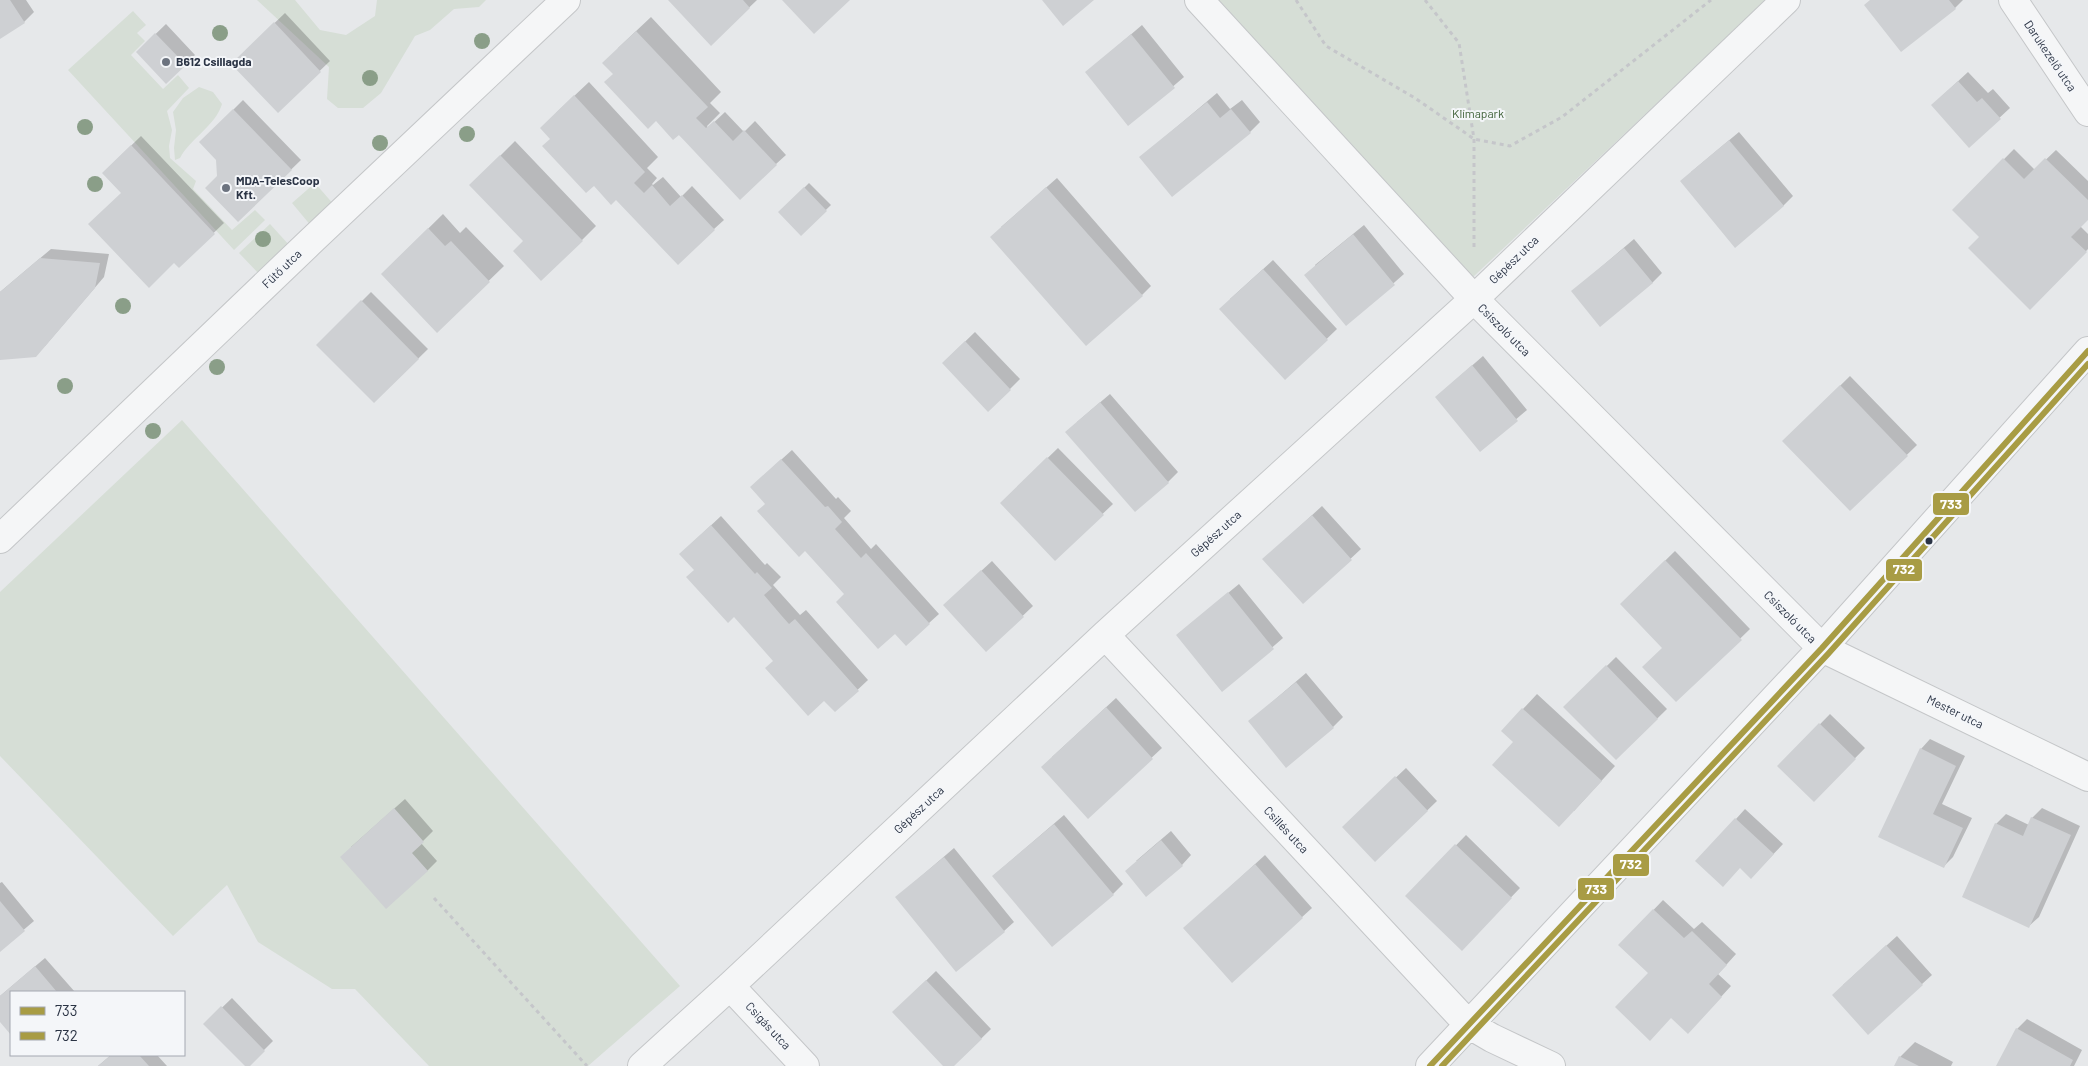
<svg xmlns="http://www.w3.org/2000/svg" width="2088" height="1066" font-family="Barlow,sans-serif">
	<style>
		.green { fill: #d6ded6 }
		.shadow { fill: #0003 }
		.building { fill: #ced0d3 }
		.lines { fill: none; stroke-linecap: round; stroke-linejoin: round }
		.minor-casing { stroke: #c4c6c8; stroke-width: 30 }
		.path { stroke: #c5c6ca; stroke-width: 3; stroke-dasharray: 4 4; stroke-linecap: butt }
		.minor { stroke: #f5f6f7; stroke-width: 28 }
		.bus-1-casing { stroke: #f4f6f9; stroke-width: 10 }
		.bus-2-casing { stroke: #f4f6f9; stroke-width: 10 }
		.bus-1 { stroke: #a89c44; stroke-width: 6 }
		.bus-2 { stroke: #a89c44; stroke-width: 6 }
		.tree { fill: #8a9e88 }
		.poi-dot { fill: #6c737f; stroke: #f4f6f9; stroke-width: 2 }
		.bus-dot { fill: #2b3445; stroke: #f4f6f9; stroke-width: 2 }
		.labels { text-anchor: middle; stroke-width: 4; stroke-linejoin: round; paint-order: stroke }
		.street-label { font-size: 12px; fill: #2b3445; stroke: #f4f6f9 }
		.poi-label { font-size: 12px; font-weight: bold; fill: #2b3445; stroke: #f4f6f9; text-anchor: start }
		.park-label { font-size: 12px; fill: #3f6138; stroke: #f4f6f9 }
		.line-badge { stroke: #f4f6f9; stroke-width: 2 }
		.badge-label { font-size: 14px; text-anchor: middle; font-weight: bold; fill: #fff }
	</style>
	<rect width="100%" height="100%" fill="#e6e8ea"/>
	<path class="green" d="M 257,0 L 295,0 L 320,30 L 346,35 L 375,16 L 377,0 L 486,0 L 479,7 L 454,9 L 430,30 L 415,36 L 381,93 L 363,108 L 338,108 L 327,99 L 329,67 Z
		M 1217,0 L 1766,0 L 1472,278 Z
		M 133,11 L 146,25 L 137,33 L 145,41 L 131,55 L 163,89 L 178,75 L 189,88 L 167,111 L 172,130 L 169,146 L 170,158 L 196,181 L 193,189 L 232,230 L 255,210 L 265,220 L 234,250 L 68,70 Z
		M 199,87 L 213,92 L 222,104 C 216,125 190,139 180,158 L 175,160 L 174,148 L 176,130 L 173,112 L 183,98 Z
		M 315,183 L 335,206 L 312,227 L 292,203 Z
		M 270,224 L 290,246 L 259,274 L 239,253 Z
		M 182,420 L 680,986 L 588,1066 L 429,1066 L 355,989 L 332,989 L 258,942 L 227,885 L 173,936 L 0,756 L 0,592 Z"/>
	<path class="shadow" d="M 0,0 L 26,0 L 34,12 L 24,22 L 0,38 Z
		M 670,0 L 757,0 L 711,44 Z
		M 1871,0 L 1963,0 L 1955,8 Z
		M 285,13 L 330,61 L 278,111 L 232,64 Z
		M 651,17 L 721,92 L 710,103 L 720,113 L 707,126 L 708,128 L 725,112 L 744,132 L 755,121 L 786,155 L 776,164 L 689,144 L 614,74 L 618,48 Z
		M 166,24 L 195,55 L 185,65 L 137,52 Z
		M 1142,25 L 1184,77 L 1129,124 L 1087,72 Z
		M 1968,72 L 1988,93 L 1993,89 L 2010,108 L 1969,146 L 1942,96 Z
		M 589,82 L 658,157 L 647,168 L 657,178 L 652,184 L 653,185 L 663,177 L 681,197 L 692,186 L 724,220 L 714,229 L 627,209 L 552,138 L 556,113 Z
		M 1217,93 L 1230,109 L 1242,100 L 1260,122 L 1250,132 L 1141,157 Z
		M 243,100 L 301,160 L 238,221 L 219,176 L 218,159 L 201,142 Z
		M 1739,132 L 1793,196 L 1783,206 L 1691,172 Z
		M 141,136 L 224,223 L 179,266 L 122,193 L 103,173 Z
		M 515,141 L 596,226 L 582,240 L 525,241 L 471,185 Z
		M 2014,149 L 2035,170 L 2056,150 L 2088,181 L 2088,218 L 2080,226 L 2088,234 L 2088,249 L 2030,308 L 1981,237 L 1954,210 Z
		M 1057,178 L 1151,286 L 1142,295 L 1001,227 Z
		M 809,183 L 831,205 L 801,234 L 780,212 Z
		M 443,214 L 460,233 L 466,227 L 504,266 L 437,331 L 382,274 Z
		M 1364,225 L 1404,274 L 1347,324 L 1315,265 Z
		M 1634,239 L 1662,273 L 1652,283 L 1573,291 Z
		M 51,249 L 109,254 L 104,277 L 45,346 L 0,358 L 0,292 Z
		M 1273,260 L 1337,329 L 1285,379 L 1230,299 Z
		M 371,292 L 428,349 L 374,402 L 318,345 Z
		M 975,332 L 1020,379 L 989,410 L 943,363 Z
		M 1483,356 L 1527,410 L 1480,450 L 1436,397 Z
		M 1850,376 L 1917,445 L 1850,510 L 1784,441 Z
		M 1110,394 L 1178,472 L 1168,482 L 1077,422 Z
		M 1058,448 L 1113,504 L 1055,559 L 1001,503 Z
		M 792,450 L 836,499 L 838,497 L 851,511 L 844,518 L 871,549 L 876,544 L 939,614 L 929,623 L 895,633 L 845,594 L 767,504 L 761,478 Z
		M 1322,506 L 1361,549 L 1303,603 L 1274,550 Z
		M 721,516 L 765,565 L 767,563 L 781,577 L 773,585 L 800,615 L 806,610 L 868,680 L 835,711 L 824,699 L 775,660 L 695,570 L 691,544 Z
		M 1675,551 L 1750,629 L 1676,701 L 1664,648 L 1621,604 Z
		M 992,561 L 1033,606 L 986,651 L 954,596 Z
		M 1239,584 L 1283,638 L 1222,691 L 1177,635 Z
		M 1616,657 L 1667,709 L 1616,759 L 1565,707 Z
		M 1306,673 L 1343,717 L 1333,727 L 1250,721 Z
		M 1537,694 L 1615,766 L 1574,811 L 1515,742 L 1523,709 Z
		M 1116,698 L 1162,748 L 1088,817 L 1052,757 Z
		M 1830,714 L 1865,748 L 1814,800 L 1779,766 Z
		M 1930,739 L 1965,756 L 1942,804 L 1972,818 L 1953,857 L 1944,866 L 1880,836 L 1921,749 Z
		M 1406,768 L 1437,801 L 1376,860 L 1354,817 Z
		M 405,799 L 433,831 L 421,843 L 437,861 L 427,871 L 351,847 Z
		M 2042,808 L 2080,826 L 2039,917 L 2029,926 L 1996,824 L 2006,814 L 2029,825 L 2032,818 Z
		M 1745,809 L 1783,844 L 1761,867 L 1736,819 Z
		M 1064,815 L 1123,884 L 1113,894 L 993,876 Z
		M 1171,831 L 1191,855 L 1182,865 L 1136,861 Z
		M 1466,835 L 1520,888 L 1471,939 L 1407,896 Z
		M 954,848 L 1014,922 L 1004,931 L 897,897 Z
		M 1265,855 L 1312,908 L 1232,981 L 1195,919 Z
		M 2,882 L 34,921 L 0,950 L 0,883 Z
		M 1663,900 L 1694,929 L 1702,922 L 1736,954 L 1718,974 L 1731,986 L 1697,1023 L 1671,1017 L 1649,973 L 1620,945 Z
		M 1897,936 L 1932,975 L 1922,984 L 1843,985 Z
		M 45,958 L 75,992 L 11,992 L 11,1033 L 0,1020 L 0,996 Z
		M 936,971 L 991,1029 L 953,1066 L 945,1066 L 904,1002 Z
		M 232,998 L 273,1041 L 248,1066 L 205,1024 Z
		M 2027,1019 L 2082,1050 L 2074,1066 L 1997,1066 L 2017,1029 Z
		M 1915,1042 L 1953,1062 L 1951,1066 L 1896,1066 L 1900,1057 Z
		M 111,1055 L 157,1055 L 167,1066 L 98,1066 Z"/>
	<path class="building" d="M 0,0 L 10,0 L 25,23 L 0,39 Z
		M 668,0 L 743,0 L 750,8 L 711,46 Z
		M 782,0 L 850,0 L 814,34 Z
		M 1042,0 L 1094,0 L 1063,26 Z
		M 1870,0 L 1949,0 L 1956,9 L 1901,52 L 1864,5 Z
		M 274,22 L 321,72 L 278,113 L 231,64 Z
		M 636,31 L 708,107 L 696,118 L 706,128 L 714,121 L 733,141 L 744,130 L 777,165 L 740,200 L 679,135 L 673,140 L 656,121 L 648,129 L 604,82 L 613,74 L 602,63 Z
		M 155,33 L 186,65 L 166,84 L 136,52 Z
		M 1131,34 L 1175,88 L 1128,126 L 1085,72 Z
		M 1958,81 L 1977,102 L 1982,98 L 2001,119 L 1969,148 L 1931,105 Z
		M 574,95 L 645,172 L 634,183 L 644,193 L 652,185 L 670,206 L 682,195 L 715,230 L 678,265 L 616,200 L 611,205 L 594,186 L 586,193 L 542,146 L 550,139 L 540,128 Z
		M 1207,102 L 1220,118 L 1231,109 L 1251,133 L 1172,197 L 1139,157 Z
		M 233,109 L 292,170 L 238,222 L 205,188 L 217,176 L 216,160 L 199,142 Z
		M 1729,140 L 1784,206 L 1735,248 L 1680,181 Z
		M 131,145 L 215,234 L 179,268 L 174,263 L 149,288 L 88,224 L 121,193 L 102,173 Z
		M 500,155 L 583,241 L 541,281 L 513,251 L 523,241 L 469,185 Z
		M 2003,158 L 2024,179 L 2045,158 L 2088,200 L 2088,220 L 2071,237 L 2087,252 L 2030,310 L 1968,248 L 1979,237 L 1952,210 Z
		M 804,187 L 827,211 L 801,236 L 778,212 Z
		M 1046,187 L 1143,296 L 1086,346 L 990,237 Z
		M 428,228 L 445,246 L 451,241 L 490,282 L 437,333 L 381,274 Z
		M 1353,234 L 1395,285 L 1346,326 L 1304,275 Z
		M 1624,248 L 1653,283 L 1600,327 L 1571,291 Z
		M 40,258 L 100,263 L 95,288 L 36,357 L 0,360 L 0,292 Z
		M 1263,269 L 1328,340 L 1285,380 L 1219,309 Z
		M 361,300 L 419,359 L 374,403 L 316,345 Z
		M 965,341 L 1011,390 L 988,412 L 942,363 Z
		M 1472,365 L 1518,421 L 1480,452 L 1435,397 Z
		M 1840,385 L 1908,456 L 1850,511 L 1782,441 Z
		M 1100,402 L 1169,483 L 1135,512 L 1065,432 Z
		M 1047,457 L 1104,515 L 1055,561 L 1000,503 Z
		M 781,459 L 825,507 L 828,506 L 842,522 L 835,529 L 861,558 L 866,553 L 930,624 L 906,646 L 895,634 L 878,649 L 836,602 L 844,594 L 805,551 L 799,557 L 757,511 L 765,504 L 750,487 Z
		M 1312,515 L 1352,560 L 1303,604 L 1262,559 Z
		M 711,525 L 755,574 L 757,572 L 772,588 L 764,595 L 781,615 L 789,624 L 795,619 L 859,691 L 835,712 L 824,701 L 808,716 L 765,668 L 773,661 L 734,617 L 728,623 L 686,577 L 694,570 L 679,554 Z
		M 1665,560 L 1742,640 L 1676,702 L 1642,667 L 1662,648 L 1620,604 Z
		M 981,570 L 1024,617 L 986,652 L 943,605 Z
		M 1228,592 L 1274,649 L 1222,692 L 1176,635 Z
		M 1606,665 L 1658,719 L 1616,760 L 1563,707 Z
		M 1296,682 L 1334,728 L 1286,768 L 1248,721 Z
		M 1106,707 L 1153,759 L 1088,819 L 1041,767 Z
		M 1522,708 L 1602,781 L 1559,827 L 1492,765 L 1513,742 L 1501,731 Z
		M 1819,723 L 1856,759 L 1814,802 L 1777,766 Z
		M 1920,748 L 1956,766 L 1933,814 L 1963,828 L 1944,868 L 1878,837 Z
		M 1395,776 L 1428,811 L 1375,862 L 1342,827 Z
		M 394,808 L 424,842 L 412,853 L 428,871 L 386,909 L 340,857 Z
		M 2031,817 L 2071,835 L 2029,928 L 1962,897 L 1995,823 L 2023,836 Z
		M 1735,818 L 1774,854 L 1751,879 L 1740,868 L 1723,887 L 1695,861 Z
		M 1054,824 L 1114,895 L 1052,947 L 992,876 Z
		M 1161,840 L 1183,866 L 1146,897 L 1125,871 Z
		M 1455,844 L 1512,898 L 1462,951 L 1405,896 Z
		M 944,857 L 1005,932 L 956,972 L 895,897 Z
		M 1255,864 L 1303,918 L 1232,983 L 1183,928 Z
		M 0,901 L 25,931 L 0,952 Z
		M 1653,909 L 1684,938 L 1692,931 L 1727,965 L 1709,984 L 1722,997 L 1688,1034 L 1671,1018 L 1650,1041 L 1615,1007 L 1648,973 L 1618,945 Z
		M 1886,945 L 1923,985 L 1868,1035 L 1832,995 Z
		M 35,966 L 57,992 L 11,992 L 11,1035 L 0,1022 L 0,996 Z
		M 926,980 L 982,1039 L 954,1066 L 943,1066 L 892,1012 Z
		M 221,1006 L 265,1051 L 250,1066 L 245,1066 L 203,1024 Z
		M 2016,1028 L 2073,1060 L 2070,1066 L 1996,1066 Z
		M 111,1055 L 139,1055 L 149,1066 L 98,1066 Z
		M 1899,1056 L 1919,1066 L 1894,1066 Z"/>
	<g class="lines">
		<defs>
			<path id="minor" d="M 1199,0 L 1474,299 L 1822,648 L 2088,777
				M 2013,0 L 2088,112
				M 0,539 L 309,243 L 566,0
				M 1105,635 L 1468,1024 L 1492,1038 L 1551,1066
				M 730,986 L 805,1066
				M 642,1066 L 730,986 L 1105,635 L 1474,299 L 1786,0
				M 1430,1066 L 1822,648 L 2088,351"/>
		</defs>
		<use href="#minor" class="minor-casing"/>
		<path class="path" d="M 1296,0 L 1326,46 L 1415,98 L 1474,139 L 1510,146 L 1562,117 L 1711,0
			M 1425,0 L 1459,43 L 1474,139 L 1474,251
			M 434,898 L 587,1066"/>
		<use href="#minor" class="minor"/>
		<defs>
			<path id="bus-1" d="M 1430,1066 L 1822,648 L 2088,351"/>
			<path id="bus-2" d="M 1442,1066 L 1828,654 L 2088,364"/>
		</defs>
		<use href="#bus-1" class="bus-1-casing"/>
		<use href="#bus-2" class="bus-2-casing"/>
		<use href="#bus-1" class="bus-1"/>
		<use href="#bus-2" class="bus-2"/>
	</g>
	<g class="tree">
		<circle cx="220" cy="33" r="8"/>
		<circle cx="482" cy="41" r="8"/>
		<circle cx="370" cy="78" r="8"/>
		<circle cx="85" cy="127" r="8"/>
		<circle cx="467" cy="134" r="8"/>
		<circle cx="380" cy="143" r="8"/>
		<circle cx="95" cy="184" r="8"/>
		<circle cx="263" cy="239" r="8"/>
		<circle cx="123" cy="306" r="8"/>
		<circle cx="217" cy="367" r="8"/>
		<circle cx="65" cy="386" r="8"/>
		<circle cx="153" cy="431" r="8"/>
	</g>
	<g class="poi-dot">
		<circle cx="166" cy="62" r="5"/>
		<circle cx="226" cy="188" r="5"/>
	</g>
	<circle class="bus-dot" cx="1929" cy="541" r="4.5"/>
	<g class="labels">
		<g class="street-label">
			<text transform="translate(2050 56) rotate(56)" y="4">Darukezelő utca</text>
			<text transform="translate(1514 260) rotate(-44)" y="4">Gépész utca</text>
			<text transform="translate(282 269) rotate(-44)" y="4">Fűtő utca</text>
			<text transform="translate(1504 330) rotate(45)" y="4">Csiszoló utca</text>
			<text transform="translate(1216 534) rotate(-42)" y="4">Gépész utca</text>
			<text transform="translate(1790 617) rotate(45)" y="4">Csiszoló utca</text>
			<text transform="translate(1955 712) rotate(26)" y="4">Mester utca</text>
			<text transform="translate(919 810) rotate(-43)" y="4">Gépész utca</text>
			<text transform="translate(1286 830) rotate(47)" y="4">Csillés utca</text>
			<text transform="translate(768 1026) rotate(47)" y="4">Csigás utca</text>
		</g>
		<g class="poi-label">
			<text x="176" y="66">B612 Csillagda</text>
			<text x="236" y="185">MDA-TelesCoop<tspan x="236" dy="14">Kft.</tspan></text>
		</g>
		<g class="park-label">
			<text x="1478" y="118">Klímapark</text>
		</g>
	</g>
	<g class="line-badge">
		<rect x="1932" y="492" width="38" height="24" rx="5" fill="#a89c44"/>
		<rect x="1885" y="558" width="38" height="24" rx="5" fill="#a89c44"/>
		<rect x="1612" y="853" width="38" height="24" rx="5" fill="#a89c44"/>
		<rect x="1577" y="877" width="38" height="24" rx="5" fill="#a89c44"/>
	</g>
	<g class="badge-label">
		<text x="1951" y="509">733</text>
		<text x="1904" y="574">732</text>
		<text x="1631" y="869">732</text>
		<text x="1596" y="894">733</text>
	</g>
	<rect x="10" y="991" width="175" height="65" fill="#f4f6f9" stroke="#a4a8b1"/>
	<rect x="20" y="1007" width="25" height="8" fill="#a89c44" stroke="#a4a8b1"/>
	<text x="55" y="1016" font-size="15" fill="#2b3445">733</text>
	<rect x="20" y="1032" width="25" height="8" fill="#a89c44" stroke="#a4a8b1"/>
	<text x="55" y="1041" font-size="15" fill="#2b3445">732</text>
</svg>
